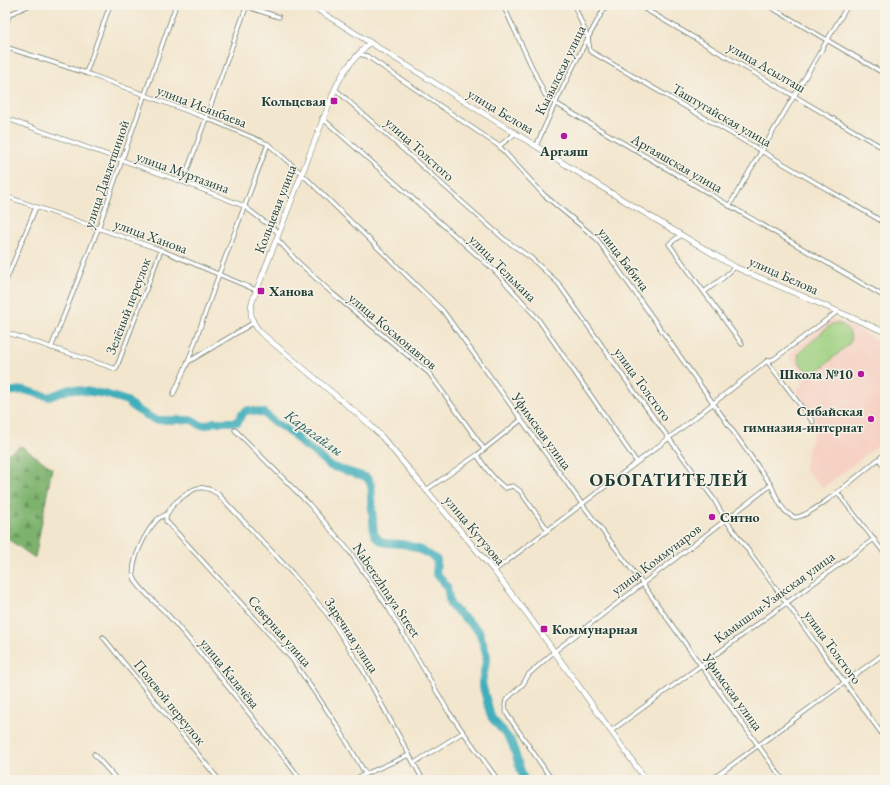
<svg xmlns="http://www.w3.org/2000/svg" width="890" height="785" viewBox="0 0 890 785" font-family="'EB Garamond',serif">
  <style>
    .built { fill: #f6d2c4 }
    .green { fill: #9ccf7e; stroke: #5e8659 }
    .forest { fill: url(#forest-firs); stroke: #4e7850 }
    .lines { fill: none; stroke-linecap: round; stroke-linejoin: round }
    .river { stroke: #3faebb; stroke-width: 8 }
    .street-casing { stroke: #69786a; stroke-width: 5 }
    .secondary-casing { stroke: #69786a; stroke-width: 6 }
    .street { stroke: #fff; stroke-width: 3.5 }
    .secondary { stroke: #fff; stroke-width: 5 }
    .poi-dot { fill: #b5179e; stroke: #f7f3e8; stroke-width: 1.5 }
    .labels { text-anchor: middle; stroke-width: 3; stroke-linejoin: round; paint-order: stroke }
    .street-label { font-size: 14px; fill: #1f3d34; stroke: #f7f3e8 }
    .poi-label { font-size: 14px; font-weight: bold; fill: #1f3d34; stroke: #f7f3e8; text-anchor: end }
    .water-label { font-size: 15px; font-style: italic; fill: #295f5c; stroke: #f7f3e8 }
    .district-label { font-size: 18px; font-weight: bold; letter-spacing: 1px; fill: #1f3d34; stroke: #f7f3e8 }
  </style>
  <defs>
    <pattern id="forest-firs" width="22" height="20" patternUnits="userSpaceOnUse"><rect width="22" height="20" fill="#7db26d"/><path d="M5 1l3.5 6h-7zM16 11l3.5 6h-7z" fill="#66925a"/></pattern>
  </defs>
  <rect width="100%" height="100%" fill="#f7f3e8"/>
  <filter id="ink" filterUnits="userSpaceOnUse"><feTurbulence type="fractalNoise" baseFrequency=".025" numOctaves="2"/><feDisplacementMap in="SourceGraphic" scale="8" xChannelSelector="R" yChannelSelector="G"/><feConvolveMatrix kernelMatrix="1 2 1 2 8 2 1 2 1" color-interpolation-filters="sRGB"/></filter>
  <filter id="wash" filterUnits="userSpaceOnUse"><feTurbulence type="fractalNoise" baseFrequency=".012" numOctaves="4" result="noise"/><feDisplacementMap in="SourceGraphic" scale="16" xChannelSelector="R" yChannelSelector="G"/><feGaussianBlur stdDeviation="0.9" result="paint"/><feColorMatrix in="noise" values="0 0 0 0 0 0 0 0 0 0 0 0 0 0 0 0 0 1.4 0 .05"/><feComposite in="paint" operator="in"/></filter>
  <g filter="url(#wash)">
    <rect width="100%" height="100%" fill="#f3e6ce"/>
    <polygon class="built" points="832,318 858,329 885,347 885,440 823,488 804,467 816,422 796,391 805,380 788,355"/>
    <path class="green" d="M835 323C846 324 853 332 850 343L818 371C807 374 796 364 799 353L830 325Z"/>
    <polygon class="forest" points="21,446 52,468 35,558 5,537 5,455"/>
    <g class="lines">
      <path class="river" d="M5 392 24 390 49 397 70 389 105 394 127 401 136 409 155 420H193L200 425H207L214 422H238L242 414 248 410 264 413 274 422 294 435 302 444 314 452 330 466 366 477C372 483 373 489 371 497L374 534C383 547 390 542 402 544 414 546 428 553 437 560L436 573 447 586 450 605 479 631 487 656 482 683 491 717 511 741 524 780"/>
    </g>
  </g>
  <g filter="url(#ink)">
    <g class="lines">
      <defs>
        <g id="street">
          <polyline points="246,5 254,9 279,17"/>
          <polyline points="503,5 545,95 555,103 885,297"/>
          <polyline points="574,5 588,38 590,51 885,223"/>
          <polyline points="638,5 885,149"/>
          <polyline points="767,5 885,74"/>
          <polyline points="5,25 10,14 30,5"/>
          <polyline points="5,47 86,73 145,95 206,118 268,144 302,174 443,311 582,504 642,583 783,780"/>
          <path d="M359 54 367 56 499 146 544 195 597 239 771 485C776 496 782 513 794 517 808 521 871 464 885 454"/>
          <polyline points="86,73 110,5"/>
          <polyline points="335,89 504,239 531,258 558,283 626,380 713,498 726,520 885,738"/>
          <polyline points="5,118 183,182 244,206 279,233"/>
          <polyline points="322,118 496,272 538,319 636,461"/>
          <polyline points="499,146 516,133"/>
          <path d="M536 146C557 98 580 51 606 5"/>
          <polyline points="183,182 247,5"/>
          <polyline points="5,196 161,250 256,290"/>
          <polyline points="729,206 848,5"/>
          <polyline points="681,235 669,244 742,344"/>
          <polyline points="277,239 297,261 333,294 429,373 484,449"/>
          <polyline points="5,283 36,207"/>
          <polyline points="704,292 723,278 735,267"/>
          <polyline points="5,332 116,369 161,250"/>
          <polyline points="51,348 98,229 176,5"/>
          <polyline points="767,361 813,422"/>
          <polyline points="188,362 253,323"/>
          <polyline points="173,395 188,362 219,274 268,144"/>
          <polyline points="235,430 309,504 350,552 389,609 448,711 498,780"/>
          <path d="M477 455C485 467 493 479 505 488L513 486 520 491 548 530"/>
          <polyline points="879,459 885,468"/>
          <polyline points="426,490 477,455 521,420"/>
          <polyline points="837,492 885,554"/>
          <polyline points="166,514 166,521 292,659 337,725 365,773"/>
          <polyline points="494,571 669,438 767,361 774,359 837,312"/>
          <polyline points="103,637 219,780"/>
          <polyline points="611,731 874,539"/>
          <polyline points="94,754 117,780"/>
          <polyline points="414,763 462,733"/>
          <path d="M301 780C288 762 274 745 260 727 230 689 200 651 168 615 160 606 137 588 134 577 130 562 146 531 157 520 159 517 164 516 167 514 170 510 172 505 176 502 191 490 200 481 218 494L293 574 328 615 363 670 423 780"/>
          <polyline points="352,780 409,755"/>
          <polyline points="552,780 507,714 505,706 506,700 523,684 529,674 555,651 771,485"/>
          <polyline points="711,780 885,653"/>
        </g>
        <g id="secondary">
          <polyline points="310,5 608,191 735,267 885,332"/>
          <path d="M370 42C354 59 345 67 335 89L252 302C249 315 252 322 260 332L366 421 382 437 494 571 528 615 646 780"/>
          <polyline points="879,780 885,776"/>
        </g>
      </defs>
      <use href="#street" class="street-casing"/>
      <use href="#secondary" class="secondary-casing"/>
      <use href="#street" class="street"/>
      <use href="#secondary" class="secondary"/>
    </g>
  </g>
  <g class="poi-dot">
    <rect x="330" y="97" width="8" height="8" rx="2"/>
    <circle cx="564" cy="136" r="4"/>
    <rect x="257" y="287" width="8" height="8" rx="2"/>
    <circle cx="861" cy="374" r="4"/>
    <circle cx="871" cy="419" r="4"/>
    <circle cx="712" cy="517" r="4"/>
    <rect x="540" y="625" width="8" height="8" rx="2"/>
  </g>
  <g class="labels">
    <g class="street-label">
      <text transform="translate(767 67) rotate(30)" y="5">улица Асылташ</text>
      <text transform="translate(560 70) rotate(-64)" y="5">Кызылская улица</text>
      <text transform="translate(202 106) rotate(21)" y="5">улица Исянбаева</text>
      <text transform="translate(501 111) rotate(31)" y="5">улица Белова</text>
      <text transform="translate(722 115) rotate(30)" y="5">Таштугайская улица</text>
      <text transform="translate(420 149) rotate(42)" y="5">улица Толстого</text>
      <text transform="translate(677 163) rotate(30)" y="5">Аргаяшская улица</text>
      <text transform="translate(183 172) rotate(20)" y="5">улица Муртазина</text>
      <text transform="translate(106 174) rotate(-71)" y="5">улица Давлетшиной</text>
      <text transform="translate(275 209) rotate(-69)" y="5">Кольцевая улица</text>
      <text transform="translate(151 236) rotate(20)" y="5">улица Ханова</text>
      <text transform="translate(624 259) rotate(53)" y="5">улица Бабича</text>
      <text transform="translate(503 268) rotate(45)" y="5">улица Тельмана</text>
      <text transform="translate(784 275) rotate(24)" y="5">улица Белова</text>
      <text transform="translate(128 306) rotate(-69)" y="5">Зелёный переулок</text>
      <text transform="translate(393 331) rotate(40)" y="5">улица Космонавтов</text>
      <text transform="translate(643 384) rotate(54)" y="5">улица Толстого</text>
      <text transform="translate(542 431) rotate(54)" y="5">Уфимская улица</text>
      <text transform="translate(475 530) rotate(50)" y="5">улица Кутузова</text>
      <text transform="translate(656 559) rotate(-37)" y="5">улица Коммунаров</text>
      <text transform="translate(387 590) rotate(56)" y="5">Naberezhnaya Street</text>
      <text transform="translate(774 597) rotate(-36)" y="5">Камышлы-Узякская улица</text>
      <text transform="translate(280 631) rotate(49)" y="5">Северная улица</text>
      <text transform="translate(352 635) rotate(57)" y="5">Заречная улица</text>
      <text transform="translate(833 647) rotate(54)" y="5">улица Толстого</text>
      <text transform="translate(230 673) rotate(51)" y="5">улица Калачёва</text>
      <text transform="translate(733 692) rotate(54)" y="5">Уфимская улица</text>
      <text transform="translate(170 702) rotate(51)" y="5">Полевой переулок</text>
    </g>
    <g class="poi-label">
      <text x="326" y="106">Кольцевая</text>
      <text x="564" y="156" text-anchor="middle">Аргаяш</text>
      <text x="269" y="296" text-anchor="start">Ханова</text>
      <text x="853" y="379">Школа №10</text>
      <text x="863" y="416">Сибайская<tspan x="863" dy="16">гимназия-интернат</tspan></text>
      <text x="720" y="522" text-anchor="start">Ситно</text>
      <text x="552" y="634" text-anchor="start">Коммунарная</text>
    </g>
    <g class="water-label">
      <text transform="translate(314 433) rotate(36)" y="5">Карагайлы</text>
    </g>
    <g class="district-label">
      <text x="669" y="486">ОБОГАТИТЕЛЕЙ</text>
    </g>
  </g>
  <rect width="890" height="785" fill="none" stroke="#f7f3e8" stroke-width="20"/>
</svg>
